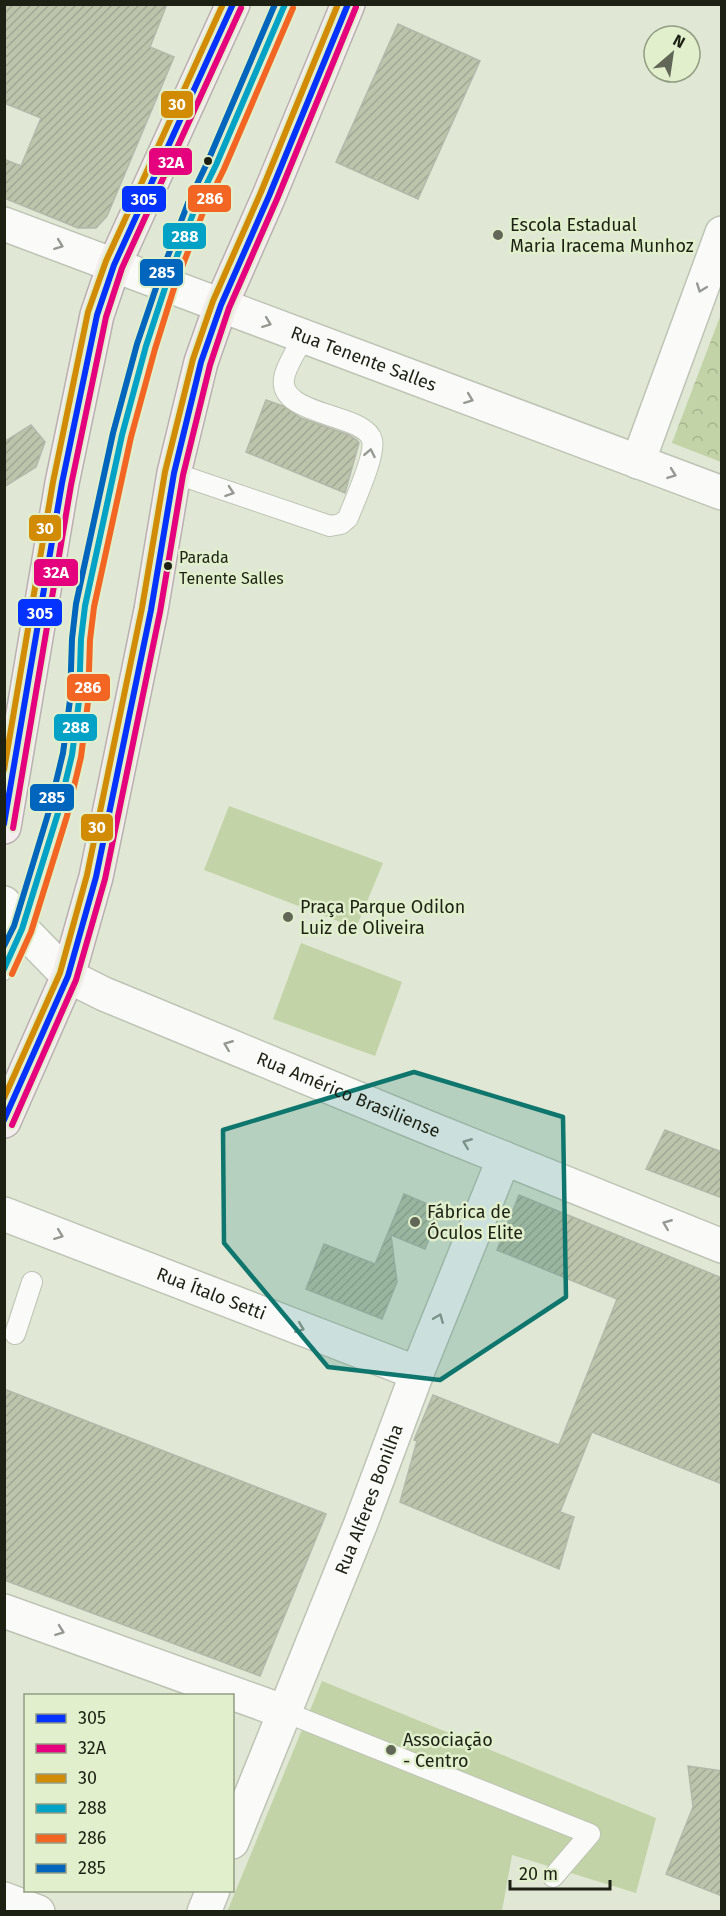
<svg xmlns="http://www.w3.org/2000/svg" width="726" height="1916" viewBox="0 0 726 1916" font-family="'Fira Sans',sans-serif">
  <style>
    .park { fill: url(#park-crowns) }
    .garden { fill: #c2d3a7 }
    .building { fill: url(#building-hatch); stroke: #b3b9aa; stroke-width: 1.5 }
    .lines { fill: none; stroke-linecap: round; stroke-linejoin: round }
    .service-casing { stroke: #bec4b5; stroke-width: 22 }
    .minor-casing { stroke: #bec4b5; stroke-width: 36 }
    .tertiary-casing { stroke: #bec4b5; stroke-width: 36 }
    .primary-casing { stroke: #b9b1af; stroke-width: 36 }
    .service { stroke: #fafbf9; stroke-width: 20 }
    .minor { stroke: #fafbf9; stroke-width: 33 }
    .tertiary { stroke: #fafbf9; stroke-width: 33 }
    .primary { stroke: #f4eeef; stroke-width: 33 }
    .bus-1-casing { stroke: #e1efcc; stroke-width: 10 }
    .bus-2-casing { stroke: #e1efcc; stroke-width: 10 }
    .bus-3-casing { stroke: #e1efcc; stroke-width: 10 }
    .bus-4-casing { stroke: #e1efcc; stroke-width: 10 }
    .bus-5-casing { stroke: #e1efcc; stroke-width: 10 }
    .bus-6-casing { stroke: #e1efcc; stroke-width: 10 }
    .bus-1 { stroke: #0432ff; stroke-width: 6 }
    .bus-2 { stroke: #e5007d; stroke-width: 6 }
    .bus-3 { stroke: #d28b04; stroke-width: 6 }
    .bus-4 { stroke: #01a2c5; stroke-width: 6 }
    .bus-5 { stroke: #f26522; stroke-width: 6 }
    .bus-6 { stroke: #0065bd; stroke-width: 6 }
    .oneway { stroke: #969992 }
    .marked { fill: #0f766e; fill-opacity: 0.2; stroke: #0f766e; stroke-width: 4.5; stroke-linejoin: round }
    .bus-dot { fill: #1c2114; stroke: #e1efcc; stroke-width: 2 }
    .poi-dot { fill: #616657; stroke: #e1efcc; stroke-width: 2 }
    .labels { text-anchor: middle; stroke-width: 5; stroke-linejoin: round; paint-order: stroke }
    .bus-label { font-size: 16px; fill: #1c2114; stroke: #e1efcc; text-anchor: start }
    .poi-label { font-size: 18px; fill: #1c2114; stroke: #e1efcc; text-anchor: start }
    .street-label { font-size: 18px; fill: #1c2114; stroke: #e1efcc }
    .line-badge { stroke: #e1efcc; stroke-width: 2 }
    .badge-label { font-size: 16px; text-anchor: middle; font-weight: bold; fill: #fff }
  </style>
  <defs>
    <pattern id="park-crowns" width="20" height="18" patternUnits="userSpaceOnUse" patternTransform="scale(1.5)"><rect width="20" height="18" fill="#c2d3a7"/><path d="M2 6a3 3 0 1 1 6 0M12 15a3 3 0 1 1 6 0" fill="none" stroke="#a6b58f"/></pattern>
    <pattern id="building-hatch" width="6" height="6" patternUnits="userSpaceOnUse" patternTransform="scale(1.5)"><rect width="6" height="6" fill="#bcc4ac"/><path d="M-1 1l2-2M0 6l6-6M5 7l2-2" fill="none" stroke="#a1a893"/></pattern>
  </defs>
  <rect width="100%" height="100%" fill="#e0e7d4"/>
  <polygon class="park" points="721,314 721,462 672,443"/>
  <g class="garden">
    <polygon points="229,806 383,863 356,928 204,870"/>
    <polygon points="301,943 402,982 375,1056 273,1019"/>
    <polygon points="322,1681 656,1818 636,1893 512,1855 502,1911 227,1912"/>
  </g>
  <g class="building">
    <polygon points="4,4 167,4 150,47 174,57 107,216 96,228 78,228 4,198 4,159 21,166 41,118 4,103"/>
    <polygon points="398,24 480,61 418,199 336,162"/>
    <polygon points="266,400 283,406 301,418 349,435 357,440 359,443 345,493 246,452"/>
    <polygon points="31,425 45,442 36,467 4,487 4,442"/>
    <polygon points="665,1130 722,1152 722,1198 646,1169"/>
    <polygon points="404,1194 441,1210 425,1249 391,1235 397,1282 382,1319 306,1289 324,1244 375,1264"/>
    <polygon points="519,1195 722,1278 722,1484 592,1432 560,1512 574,1517 559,1569 400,1502 417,1441 414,1440 433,1395 559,1445 617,1299 497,1250"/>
    <polygon points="4,1389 326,1514 260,1676 4,1580"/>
    <polygon points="688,1766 722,1771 722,1896 666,1874 693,1807"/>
  </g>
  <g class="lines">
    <defs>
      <g id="service">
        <path d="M174 473 330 526 341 524 348 518C354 502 376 455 372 440 365 412 272 417 285 374 289 361 298 348 304 337"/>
        <polyline points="4,970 22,929 58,813 72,755 79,701 81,639 85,606 122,435 146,346 166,285 196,206 216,165 285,4"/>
        <polyline points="15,1334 32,1282"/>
        <polyline points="285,1712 590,1834 553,1877"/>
      </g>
      <g id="minor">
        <polyline points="638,462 722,233"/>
        <path id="s1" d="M4 1214 417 1373"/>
        <polyline points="4,1611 285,1712"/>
        <path id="s2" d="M232 1842 361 1523 417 1373 504 1158"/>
        <polyline points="4,1899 38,1912"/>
        <polyline points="204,1912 213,1890"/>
      </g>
      <g id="tertiary">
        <path id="s3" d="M4 224 722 493"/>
        <path id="s4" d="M4 903 22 929 68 976 104 994 424 1126 722 1246"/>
      </g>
      <g id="primary">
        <polyline points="4,827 62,483 97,315 114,265 233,4"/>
        <polyline points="4,1121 68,976 96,877 151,610 174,473 201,362 221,305 269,196 348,4"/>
      </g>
    </defs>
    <use href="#service" class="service-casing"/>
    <use href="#minor" class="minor-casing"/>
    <use href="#tertiary" class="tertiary-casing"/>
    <use href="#primary" class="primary-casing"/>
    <use href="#service" class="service"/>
    <use href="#minor" class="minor"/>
    <use href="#tertiary" class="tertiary"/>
    <use href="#primary" class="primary"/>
    <defs>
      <g id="bus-1">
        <polyline points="4,824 62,483 97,315 114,265 233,4"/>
        <polyline points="4,1120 68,976 96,877 151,610 174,473 201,362 221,305 269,196 348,4"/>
      </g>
      <g id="bus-2">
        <polyline points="13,828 71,485 106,317 122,268 241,8"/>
        <polyline points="12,1125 76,980 105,879 160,612 183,475 210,365 229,308 277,199 356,7"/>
      </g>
      <g id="bus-3">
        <polyline points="4,770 53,482 88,312 106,261 223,4"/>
        <polyline points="4,1098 60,973 87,875 142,608 165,472 193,359 213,301 261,192 338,4"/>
      </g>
      <polyline id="bus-4" points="4,969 22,929 58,813 72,755 79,701 81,639 85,606 122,435 146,346 166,285 196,206 216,165 285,4"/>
      <polyline id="bus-5" points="12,974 31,932 67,816 81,757 88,702 90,640 94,607 131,437 155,349 174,288 204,210 224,169 293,8"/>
      <polyline id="bus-6" points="4,946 14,926 49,811 63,753 70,700 72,639 76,604 113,433 137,344 158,282 188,203 208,161 275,4"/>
    </defs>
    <use href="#bus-1" class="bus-1-casing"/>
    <use href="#bus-2" class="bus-2-casing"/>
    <use href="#bus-3" class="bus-3-casing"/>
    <use href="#bus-4" class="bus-4-casing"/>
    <use href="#bus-5" class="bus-5-casing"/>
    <use href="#bus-6" class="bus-6-casing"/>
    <use href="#bus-1" class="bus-1"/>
    <use href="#bus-2" class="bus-2"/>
    <use href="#bus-3" class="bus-3"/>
    <use href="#bus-4" class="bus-4"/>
    <use href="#bus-5" class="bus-5"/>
    <use href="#bus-6" class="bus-6"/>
  </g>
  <defs><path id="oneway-chevron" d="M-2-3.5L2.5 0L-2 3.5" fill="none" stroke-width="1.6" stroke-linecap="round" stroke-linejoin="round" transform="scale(1.5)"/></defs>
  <g class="oneway">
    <use href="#oneway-chevron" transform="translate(59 245) rotate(21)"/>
    <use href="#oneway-chevron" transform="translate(701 288) rotate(110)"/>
    <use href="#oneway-chevron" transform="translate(267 323) rotate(21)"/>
    <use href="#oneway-chevron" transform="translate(469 399) rotate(21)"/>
    <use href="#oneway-chevron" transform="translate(370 453) rotate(-79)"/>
    <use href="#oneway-chevron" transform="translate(672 474) rotate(20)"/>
    <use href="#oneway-chevron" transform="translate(230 492) rotate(19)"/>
    <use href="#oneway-chevron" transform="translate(228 1045) rotate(-158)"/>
    <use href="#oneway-chevron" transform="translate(467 1143) rotate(-158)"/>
    <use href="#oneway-chevron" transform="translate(667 1224) rotate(-158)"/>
    <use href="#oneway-chevron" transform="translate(59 1235) rotate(21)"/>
    <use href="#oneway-chevron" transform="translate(439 1318) rotate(-68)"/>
    <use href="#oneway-chevron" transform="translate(300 1328) rotate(21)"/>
    <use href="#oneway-chevron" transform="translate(60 1631) rotate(20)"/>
  </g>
  <path class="marked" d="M414 1072 563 1117 566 1297 440 1380 328 1367 224 1243 223 1130Z"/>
  <g class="bus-dot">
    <circle cx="208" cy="161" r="5"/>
    <circle cx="168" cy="566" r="5"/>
  </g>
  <g class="poi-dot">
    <circle cx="498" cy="235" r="6"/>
    <circle cx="288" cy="917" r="6"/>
    <circle cx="415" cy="1222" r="6"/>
    <circle cx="391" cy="1750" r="6"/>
  </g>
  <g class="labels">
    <g class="bus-label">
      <text x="179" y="563">Parada<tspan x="179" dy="21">Tenente Salles</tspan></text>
    </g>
    <g class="poi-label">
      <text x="510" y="231">Escola Estadual<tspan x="510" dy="21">Maria Iracema Munhoz</tspan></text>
      <text x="300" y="913">Praça Parque Odilon<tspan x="300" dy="21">Luiz de Oliveira</tspan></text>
      <text x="427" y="1218">Fábrica de<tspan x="427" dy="21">Óculos Elite</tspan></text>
      <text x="403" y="1746">Associação<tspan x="403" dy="21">- Centro</tspan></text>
    </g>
    <g class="street-label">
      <text dy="6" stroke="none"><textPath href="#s3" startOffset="384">Rua Tenente Salles</textPath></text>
      <text dy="6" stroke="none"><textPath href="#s4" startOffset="402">Rua Américo Brasiliense</textPath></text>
      <text dy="6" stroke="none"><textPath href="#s1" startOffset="222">Rua Ítalo Setti</textPath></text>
      <text dy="6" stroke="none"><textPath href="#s2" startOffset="369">Rua Alferes Bonilha</textPath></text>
    </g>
  </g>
  <g class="line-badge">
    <rect x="160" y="90" width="34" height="29" rx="6" fill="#d28b04"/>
    <rect x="148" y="147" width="45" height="29" rx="6" fill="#e5007d"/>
    <rect x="187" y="184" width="45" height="29" rx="6" fill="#f26522"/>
    <rect x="121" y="185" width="46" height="28" rx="6" fill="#0432ff"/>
    <rect x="162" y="222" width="45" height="28" rx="6" fill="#01a2c5"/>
    <rect x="139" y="258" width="45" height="29" rx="6" fill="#0065bd"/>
    <rect x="28" y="514" width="34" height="28" rx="6" fill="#d28b04"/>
    <rect x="33" y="558" width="46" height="29" rx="6" fill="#e5007d"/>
    <rect x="17" y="598" width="46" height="29" rx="6" fill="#0432ff"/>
    <rect x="66" y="673" width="45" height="29" rx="6" fill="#f26522"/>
    <rect x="53" y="713" width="45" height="29" rx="6" fill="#01a2c5"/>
    <rect x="29" y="783" width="46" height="29" rx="6" fill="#0065bd"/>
    <rect x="80" y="813" width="34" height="29" rx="6" fill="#d28b04"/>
  </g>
  <g class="badge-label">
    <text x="177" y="110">30</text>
    <text x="171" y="168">32A</text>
    <text x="210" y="204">286</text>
    <text x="144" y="205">305</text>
    <text x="185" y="242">288</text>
    <text x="162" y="278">285</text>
    <text x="45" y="534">30</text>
    <text x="56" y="578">32A</text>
    <text x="40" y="619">305</text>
    <text x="88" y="693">286</text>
    <text x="76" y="733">288</text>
    <text x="52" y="803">285</text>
    <text x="97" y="833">30</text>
  </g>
  <rect width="726" height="1916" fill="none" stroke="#1c2114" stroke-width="12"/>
  <rect x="24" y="1694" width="210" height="198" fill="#e1efcc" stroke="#929d82" stroke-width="1.5"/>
  <rect x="36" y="1714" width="30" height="9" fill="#0432ff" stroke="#929d82" stroke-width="1.5"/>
  <text x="78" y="1724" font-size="18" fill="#1c2114">305</text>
  <rect x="36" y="1744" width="30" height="9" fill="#e5007d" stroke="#929d82" stroke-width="1.5"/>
  <text x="78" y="1754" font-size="18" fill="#1c2114">32A</text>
  <rect x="36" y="1774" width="30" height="9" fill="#d28b04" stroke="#929d82" stroke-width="1.5"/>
  <text x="78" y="1784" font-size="18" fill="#1c2114">30</text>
  <rect x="36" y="1804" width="30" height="9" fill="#01a2c5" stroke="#929d82" stroke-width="1.5"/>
  <text x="78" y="1814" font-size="18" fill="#1c2114">288</text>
  <rect x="36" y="1834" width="30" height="9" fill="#f26522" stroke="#929d82" stroke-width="1.5"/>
  <text x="78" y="1844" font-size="18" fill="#1c2114">286</text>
  <rect x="36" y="1864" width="30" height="9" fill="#0065bd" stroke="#929d82" stroke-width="1.5"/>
  <text x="78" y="1874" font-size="18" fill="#1c2114">285</text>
  <g transform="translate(672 54) rotate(29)"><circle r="28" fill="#e1efcc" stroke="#929d82" stroke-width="1.5"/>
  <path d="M0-4.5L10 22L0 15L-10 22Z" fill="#616657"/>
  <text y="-9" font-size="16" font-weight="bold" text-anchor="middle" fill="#1c2114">N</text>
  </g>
  <path d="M510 1880v9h100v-9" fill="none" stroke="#1c2114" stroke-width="3"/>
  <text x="519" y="1880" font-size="18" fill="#1c2114" stroke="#e1efcc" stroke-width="4.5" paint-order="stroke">20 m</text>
</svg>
